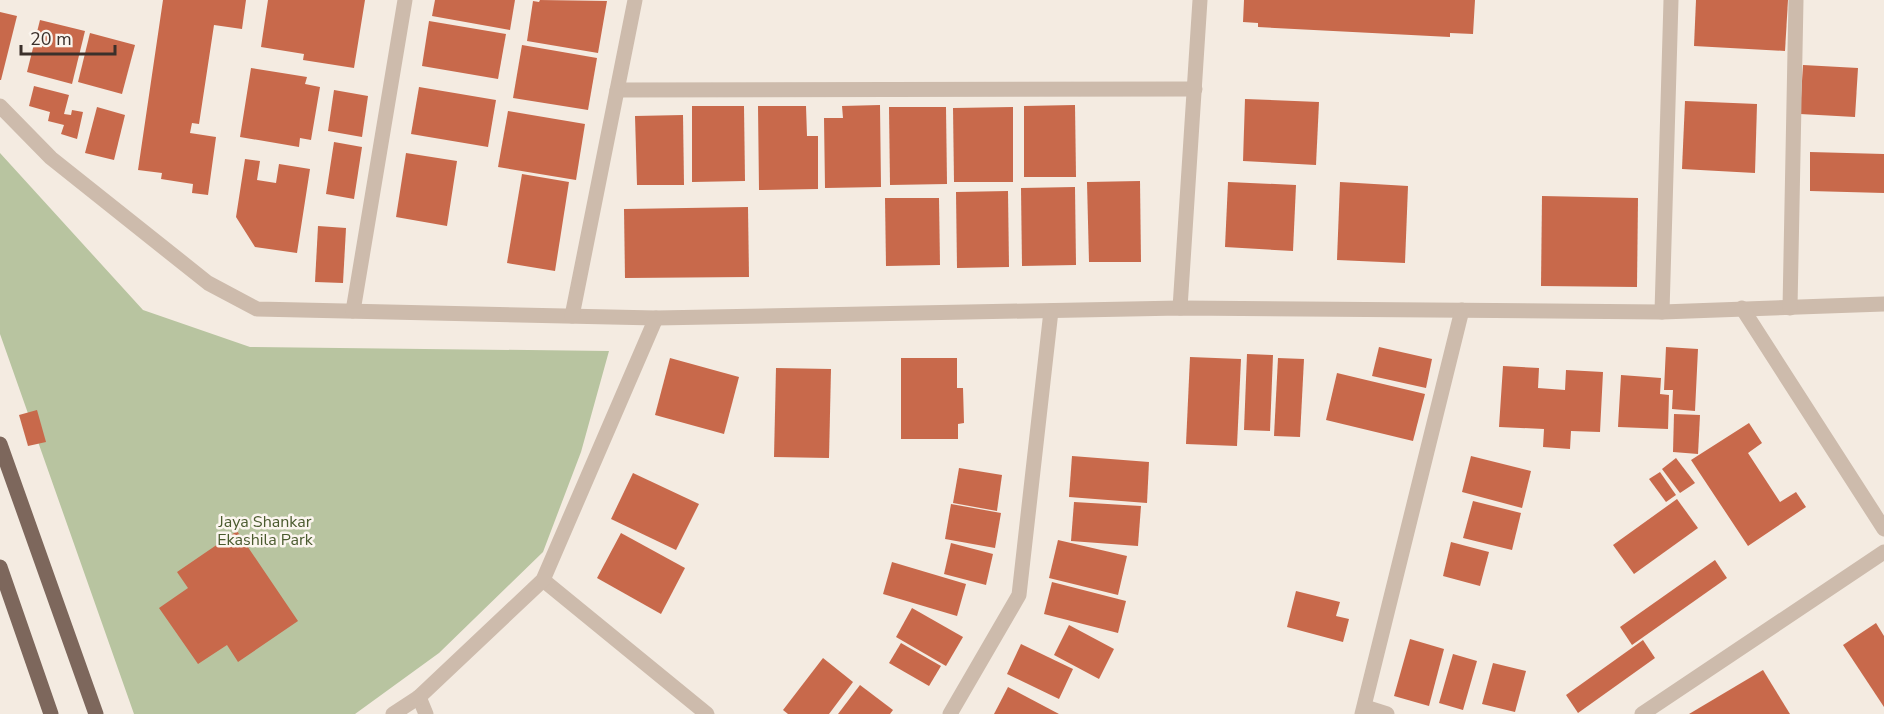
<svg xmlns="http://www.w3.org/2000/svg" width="1884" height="714" viewBox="0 0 1884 714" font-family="'Nunito Sans',sans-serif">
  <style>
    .green { fill: #b8c4a0 }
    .building { fill: #c8694b }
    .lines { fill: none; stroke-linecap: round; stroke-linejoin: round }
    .minor { stroke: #cdbbac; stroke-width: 15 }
    .primary { stroke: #7d675c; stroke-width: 15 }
    .labels { text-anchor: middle; stroke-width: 5; stroke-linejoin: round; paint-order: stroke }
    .park-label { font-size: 16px; fill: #4a5a2e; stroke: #fbf5ee }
  </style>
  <rect width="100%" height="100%" fill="#f4ebe1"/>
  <polygon class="green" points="0,153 143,310 250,347 609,351 581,452 543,552 439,653 355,714 134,714 0,334"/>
  <g class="building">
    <polygon points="163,0 246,0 242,29 214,25 199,124 192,123 190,133 216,137 208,195 192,193 193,184 161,179 162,173 138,170"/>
    <polygon points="268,0 365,0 354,68 303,60 304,54 261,47"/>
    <polygon points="435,0 515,0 510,30 432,16"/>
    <polygon points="540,0 607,1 598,53 527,41 533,1 539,2"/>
    <polygon points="1244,0 1475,0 1473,34 1450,33 1450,37 1258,27 1258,23 1243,22"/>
    <polygon points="1696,0 1788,0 1785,51 1694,46"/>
    <polygon points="0,12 17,16 1,80 0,80"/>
    <polygon points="40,20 85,31 72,84 27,72"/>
    <polygon points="429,21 506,34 498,79 422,66"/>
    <polygon points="90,33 135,45 122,94 78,82"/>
    <polygon points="522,45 597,58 588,110 513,98"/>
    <polygon points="1803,65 1858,68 1855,117 1800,114"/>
    <polygon points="251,68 307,77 305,84 320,87 311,140 300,138 299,147 240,137"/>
    <polygon points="34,86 69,95 64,114 71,115 72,110 83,112 77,139 61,134 64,125 48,121 50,112 29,106"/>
    <polygon points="419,87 496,100 488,147 411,134"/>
    <polygon points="334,90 368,96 362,137 328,131"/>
    <polygon points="1245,99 1319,102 1316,165 1243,161"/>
    <polygon points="1685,101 1757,104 1755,173 1682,169"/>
    <polygon points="880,105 881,187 825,188 824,118 843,118 842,106"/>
    <polygon points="1075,105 1076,177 1024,177 1024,106"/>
    <polygon points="692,106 744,106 745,181 692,182"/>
    <polygon points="758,106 806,106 807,136 818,136 818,189 759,190"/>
    <polygon points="97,107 125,115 114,160 85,153"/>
    <polygon points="889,107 946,107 947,184 890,185"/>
    <polygon points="1013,107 1013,182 954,182 953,108"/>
    <polygon points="508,111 585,124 576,180 498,167"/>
    <polygon points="683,115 684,185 637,185 635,116"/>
    <polygon points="334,142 362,147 354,199 326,194"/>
    <polygon points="1810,152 1884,154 1884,193 1810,191"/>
    <polygon points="406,153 457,161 447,226 396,217"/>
    <polygon points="245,159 260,161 257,180 276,183 279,164 310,169 297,253 255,247 236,217"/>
    <polygon points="522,174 569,182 555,271 507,263"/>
    <polygon points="1140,181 1141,262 1089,262 1087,182"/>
    <polygon points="1228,182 1296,185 1293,251 1225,247"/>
    <polygon points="1340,182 1408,186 1405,263 1337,260"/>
    <polygon points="1075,187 1076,265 1022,266 1021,188"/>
    <polygon points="1008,191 1009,267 957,268 956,192"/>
    <polygon points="1542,196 1638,198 1637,287 1541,286"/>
    <polygon points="885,198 939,198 940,265 886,266"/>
    <polygon points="748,207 749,277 625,278 624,209"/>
    <polygon points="318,226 346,228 343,283 315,282"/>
    <polygon points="1379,347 1432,359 1426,388 1372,376"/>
    <polygon points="1666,347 1698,349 1695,411 1672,409 1673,390 1664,390"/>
    <polygon points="1247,354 1273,355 1270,431 1244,430"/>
    <polygon points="1190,357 1241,359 1237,446 1186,444"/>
    <polygon points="670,358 739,377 724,434 655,415"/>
    <polygon points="901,358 957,358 957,388 963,388 964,423 958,424 958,439 901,439"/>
    <polygon points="1278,358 1304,359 1300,437 1274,436"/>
    <polygon points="1503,366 1539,368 1538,388 1565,390 1566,370 1603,372 1600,432 1571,431 1570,449 1543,447 1544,429 1499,427"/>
    <polygon points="776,368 831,369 829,458 774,457"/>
    <polygon points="1337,373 1425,394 1413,441 1326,420"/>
    <polygon points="1621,375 1661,378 1660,394 1669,395 1668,429 1618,427"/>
    <polygon points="37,410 46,442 28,446 19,415"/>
    <polygon points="1674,414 1700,415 1698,454 1673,452"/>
    <polygon points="1749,423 1762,443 1748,453 1780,502 1796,492 1806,507 1748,546 1691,460"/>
    <polygon points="1072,456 1149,462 1147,503 1069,497"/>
    <polygon points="1471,456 1531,471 1522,508 1462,492"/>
    <polygon points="1676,458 1695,483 1680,493 1662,469"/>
    <polygon points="959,468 1002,475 997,511 953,503"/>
    <polygon points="1660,472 1676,495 1666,502 1649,479"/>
    <polygon points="633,473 699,504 676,550 611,519"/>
    <polygon points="1677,499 1698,528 1634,574 1613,545"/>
    <polygon points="1473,501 1521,513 1512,550 1463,538"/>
    <polygon points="1074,502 1141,506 1138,546 1071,541"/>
    <polygon points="951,504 1001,513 995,548 945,539"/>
    <polygon points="237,531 298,621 238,662 227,645 198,664 159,608 188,588 177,572"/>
    <polygon points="621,533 685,568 661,614 597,578"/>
    <polygon points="1058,540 1127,556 1118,595 1049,578"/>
    <polygon points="1451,542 1489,552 1480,586 1443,576"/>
    <polygon points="951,543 993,554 986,585 944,574"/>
    <polygon points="1715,560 1727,578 1632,645 1620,627"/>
    <polygon points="892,562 966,584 957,616 883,594"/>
    <polygon points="1052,582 1126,601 1118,633 1044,614"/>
    <polygon points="1296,591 1340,602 1336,616 1349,619 1343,642 1287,627"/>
    <polygon points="912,608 963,637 946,666 896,637"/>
    <polygon points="1876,623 1884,636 1884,707 1843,645"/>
    <polygon points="1069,625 1114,649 1099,679 1054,655"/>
    <polygon points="1410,639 1444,649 1429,706 1394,696"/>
    <polygon points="1643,640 1655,658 1578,713 1566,695"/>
    <polygon points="901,643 941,666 929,686 889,663"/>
    <polygon points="1021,644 1073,669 1059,699 1007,674"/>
    <polygon points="1453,654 1477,661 1463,710 1439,703"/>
    <polygon points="823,658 853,682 829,714 788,714 783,710"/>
    <polygon points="1493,663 1526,671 1515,712 1482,704"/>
    <polygon points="1763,670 1790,714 1689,714"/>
    <polygon points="860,685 893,710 890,714 838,714"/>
    <polygon points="1008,687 1059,714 994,714"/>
  </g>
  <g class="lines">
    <g class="minor">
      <polyline points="617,90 1195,89"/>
      <polyline points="0,106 51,158 208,283 257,309 656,318 1180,308 1662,312 1884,304"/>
      <polyline points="1180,308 1200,0"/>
      <polyline points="1742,308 1884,529"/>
      <polyline points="1790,308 1796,0"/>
      <polyline points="353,311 405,0"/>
      <polyline points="1662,312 1671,0"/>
      <polyline points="572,316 635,0"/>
      <polyline points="543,580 707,714"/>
      <polyline points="419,697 426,714"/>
      <polyline points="1365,707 1387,714"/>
      <polyline points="393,714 419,697 543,580 656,318"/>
      <polyline points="950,714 1019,595 1051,311"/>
      <polyline points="1362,714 1462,310"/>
      <polyline points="1642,714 1884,552"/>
    </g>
    <g class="primary">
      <polyline points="0,444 96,714"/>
      <polyline points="0,567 51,714"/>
    </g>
  </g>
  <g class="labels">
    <g class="park-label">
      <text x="265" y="527">Jaya Shankar<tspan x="265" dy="18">Ekashila Park</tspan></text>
    </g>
  </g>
  <path d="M21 45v9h94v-9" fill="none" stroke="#3b302b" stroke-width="3"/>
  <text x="30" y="45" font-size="18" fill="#3b302b" stroke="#fbf5ee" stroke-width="4.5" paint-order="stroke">20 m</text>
</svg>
